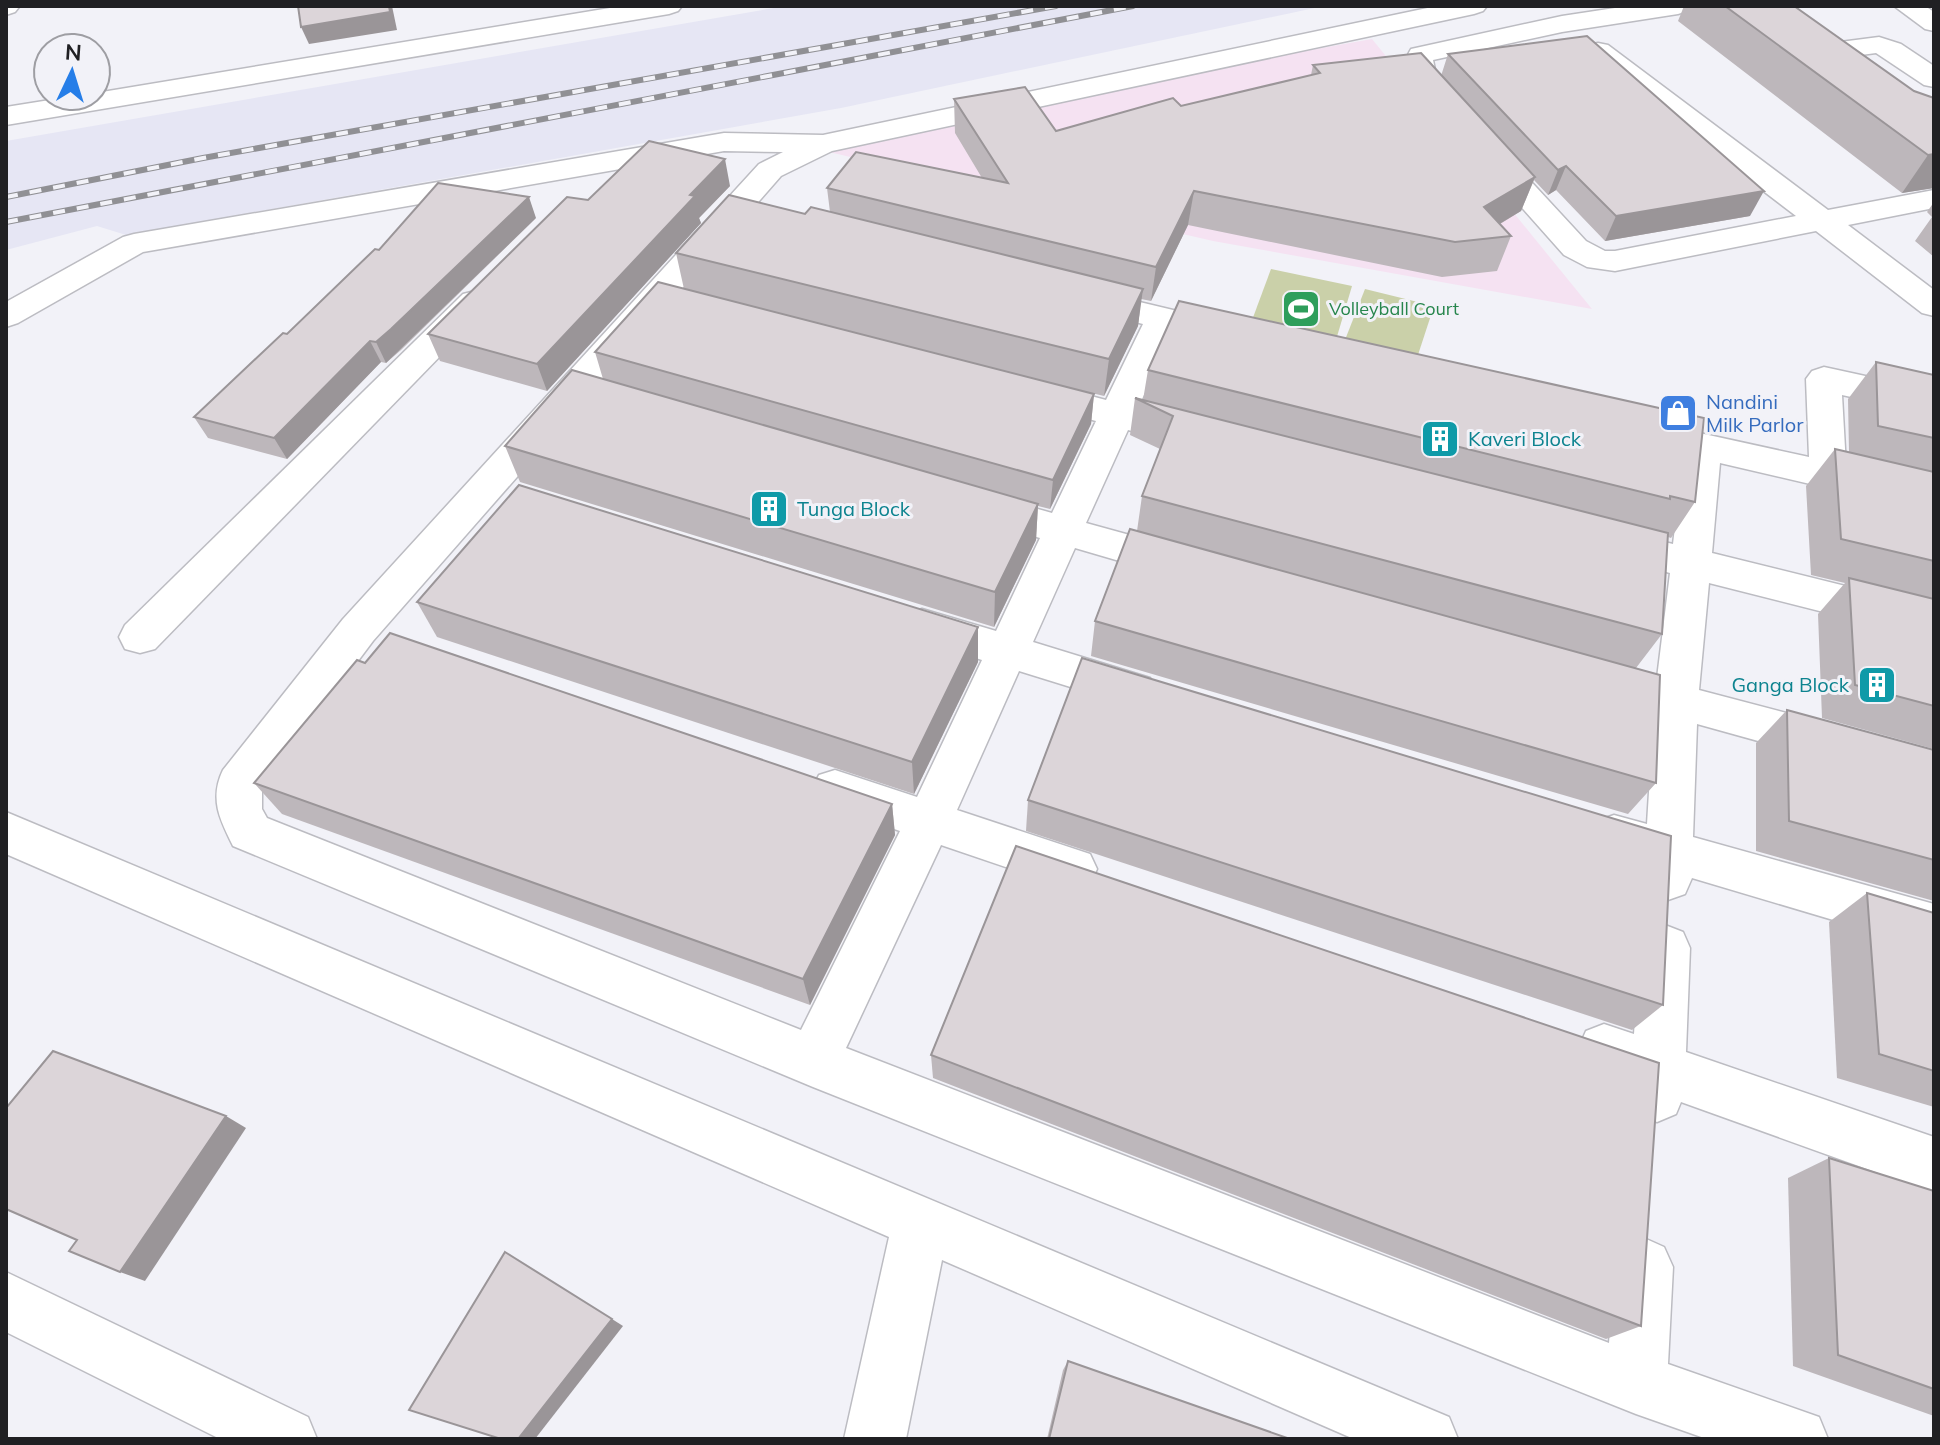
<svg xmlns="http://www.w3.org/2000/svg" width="1940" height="1445" viewBox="0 0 1940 1445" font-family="Mulish,sans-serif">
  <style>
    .commercial { fill: #f5e2f2 }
    .built { fill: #e6e6f4 }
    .green { fill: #cad0a9 }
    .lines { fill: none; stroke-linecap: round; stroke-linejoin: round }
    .minor-casing { stroke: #bcbcc2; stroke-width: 3 }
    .tertiary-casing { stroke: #bcbcc2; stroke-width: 3 }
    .minor { fill: #fff; fill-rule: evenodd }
    .tertiary { fill: #fff; fill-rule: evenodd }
    .rail-casing { stroke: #909094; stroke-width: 6 }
    .rail { stroke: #f2f2f8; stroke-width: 4; stroke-dasharray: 12; stroke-linecap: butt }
    .wall { fill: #bdb7bb }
    .shaded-wall { fill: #9a9598 }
    .building { fill: #dcd5d9; stroke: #9a9598; stroke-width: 2 }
    .labels { text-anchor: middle; stroke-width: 6; stroke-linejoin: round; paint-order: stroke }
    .far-leisure-label { font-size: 18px; fill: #27864d; stroke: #f2f2f8; text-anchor: start }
    .shop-label { font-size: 20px; fill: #366cbe; stroke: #f2f2f8; text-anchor: start }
    .culture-label { font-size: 20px; fill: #0d838f; stroke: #f2f2f8; text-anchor: start }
  </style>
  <rect width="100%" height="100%" fill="#f2f2f8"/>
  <polygon class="commercial" points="1372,39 1592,309 1213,241 790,143"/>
  <polygon class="built" points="785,6 1324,6 841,108 126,235 97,226 6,250 6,141"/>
  <g class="green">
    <polygon points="1271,269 1352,286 1333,350 1248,331"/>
    <polygon points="1365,289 1434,306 1415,364 1343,345"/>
  </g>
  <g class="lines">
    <defs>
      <g id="minor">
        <polygon points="6,6 19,6 19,7 15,12 6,15"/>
        <path d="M1437 6H1487L1483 11 1474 14 832 151 781 176 373 641 262 789V809L267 818 801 1030 900 831 819 803 812 789 819 775 835 770 917 797 982 660 907 636 901 625 907 614 922 609 996 631 1040 538 964 516 959 506 964 496 978 492 1052 513 1096 421 1021 401 1016 393 1021 385 1034 381 1106 400 1143 324 1069 305 1064 298 1069 291 1081 288 1240 326 1245 334 1240 342 1228 345 1173 331 1138 408 1201 424 1206 433 1201 442 1188 445 1128 430 1086 523 1195 553 1201 564 1195 575 1181 579 1075 548 1033 642 1150 678 1157 690 1150 702 1135 707 1019 671 957 810 1090 854 1097 869 1090 884 1073 890 941 845 846 1048 1609 1343 1615 1267 1624 1247 1644 1238 1664 1247 1673 1267 1668 1364 1819 1417 1828 1439H1707L1636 1414 813 1087 233 846C220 820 209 799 223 770L343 619 759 164 783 152 724 151 143 252 18 323 6 327V302L123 237 134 234 724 133 823 135Z"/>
        <path d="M1628 6H1691L1687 11 1678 14 1562 32 1433 60 1437 79 1458 104 1454 110C1426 117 1394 74 1411 49L1562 16Z"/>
        <polygon points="1894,6 1925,6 1934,12 1934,31 1925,29"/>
        <polygon points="1879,37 1901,44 1934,66 1934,87 1924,85 1876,53 1809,62 1799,60 1796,54 1799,48 1809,46"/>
        <polygon points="1598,43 1608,45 1828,210 1934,190 1934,208 1848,225 1934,290 1934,316 1922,313 1816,231 1615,271 1587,267 1564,255 1478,158 1473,152 1478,146 1488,143 1498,146 1586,241 1605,251 1615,251 1796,216 1588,57 1585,51 1588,45"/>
        <polygon points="475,291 487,294 492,301 487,308 155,649 140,653 125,649 119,637 125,625 463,294"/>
        <polygon points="1824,367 1934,391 1934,415 1842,395 1846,466 1934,485 1934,513 1720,463 1712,553 1934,608 1934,640 1709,583 1699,690 1934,752 1934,790 1697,724 1693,837 1934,904 1934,950 1692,878 1685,894 1668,900 1651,894 1644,879 1645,865 1597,849 1591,835 1597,821 1614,815 1647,824 1654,712 1587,693 1581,681 1587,669 1602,664 1657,678 1670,573 1596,553 1590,543 1596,533 1610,529 1673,544 1684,454 1632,442 1627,433 1632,424 1645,421 1809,457 1806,379 1812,371"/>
        <polygon points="6,812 1449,1417 1458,1439 1354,1439 942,1260 906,1439 844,1439 889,1237 6,854"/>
        <polygon points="1665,925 1683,932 1690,948 1686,1052 1934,1137 1934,1193 1681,1102 1676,1114 1657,1122 1638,1114 1630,1095 1631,1084 1586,1067 1578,1049 1586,1031 1604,1024 1634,1034 1640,948 1647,932"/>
        <polygon points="6,1272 308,1417 317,1439 220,1439 6,1332"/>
      </g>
      <polygon id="tertiary" points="622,6 682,6 678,11 669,14 6,125 6,107 75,96 96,96 96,93"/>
    </defs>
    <use href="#minor" class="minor-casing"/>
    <use href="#tertiary" class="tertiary-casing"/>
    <use href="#minor" class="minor"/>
    <use href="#tertiary" class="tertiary"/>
    <defs>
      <g id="rail">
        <polyline points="6,197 203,158 1056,6"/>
        <polyline points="6,222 1133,6"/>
      </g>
    </defs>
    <use href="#rail" class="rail-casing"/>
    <use href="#rail" class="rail"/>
  </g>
  <g class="wall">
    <polygon points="1684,6 1794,6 1914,91 1934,98 1934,188 1902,193 1678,21"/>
    <polygon points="1448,54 1750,216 1605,241 1556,190 1548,195 1534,180 1521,211 1500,224 1511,236 1497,271 1442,277 1188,225 1151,301 1141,299 1138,326 1104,396 1038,380 1094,394 1091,424 1050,509 1038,506 1036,540 994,627 520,482 505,446 603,379 595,352 684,289 676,253 830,212 827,188 982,178 955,133 954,99 1056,131 1181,106 1311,75 1313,65 1441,76"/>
    <polygon points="730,186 699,218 701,223 547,391 440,361 428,334 588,200"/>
    <polygon points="1934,202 1934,257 1915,241 1932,217 1927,212"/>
    <polygon points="536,218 401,350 386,363 381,362 287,459 208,438 194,417 287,334"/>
    <polygon points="1876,362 1934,375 1934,749 1822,718 1818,614 1845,583 1811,575 1806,486 1835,449 1849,452 1848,399"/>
    <polygon points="1148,370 1695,502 1671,538 1668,537 1662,634 1636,668 1656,783 1628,814 1091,656 1095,621 1137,531 1142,496 1160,449 1130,435 1135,398 1143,400"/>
    <polygon points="417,602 978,627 978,662 914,794 437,637"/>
    <polygon points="1787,710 1934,750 1934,901 1756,851 1756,743"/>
    <polygon points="254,783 892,804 895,835 810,1005 282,814"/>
    <polygon points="1028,800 1663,1005 1632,1030 1026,831"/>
    <polygon points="1867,893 1934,913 1934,1107 1837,1078 1829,922"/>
    <polygon points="931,1055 1641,1326 1606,1339 933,1078"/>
    <polygon points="1829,1158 1934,1191 1934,1416 1793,1366 1788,1178"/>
    <polygon points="1068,1361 1290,1439 1047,1439 1063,1370"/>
  </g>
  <g class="shaded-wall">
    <polygon points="389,6 392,6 397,30 309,44 301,27"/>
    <polygon points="1934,154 1934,188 1902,193 1928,155"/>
    <polygon points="725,159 730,186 699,218 701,223 547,391 537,364 690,195"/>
    <polygon points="1566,166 1556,190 1548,195 1558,170"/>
    <polygon points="1535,177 1521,211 1471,241 1484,207"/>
    <polygon points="1194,191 1188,225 1151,301 1156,267"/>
    <polygon points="1764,191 1750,216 1605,241 1616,216"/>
    <polygon points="529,197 536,218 386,363 376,342"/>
    <polygon points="1143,289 1138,326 1104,396 1109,359"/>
    <polygon points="370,341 381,362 287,459 274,438"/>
    <polygon points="1094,394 1091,424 1050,509 1053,480"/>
    <polygon points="1038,504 1036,540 994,627 995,592"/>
    <polygon points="978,627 978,662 914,794 912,762"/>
    <polygon points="892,804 895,835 810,1005 803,979"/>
    <polygon points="226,1116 246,1128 145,1281 120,1272"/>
    <polygon points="612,1319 623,1326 535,1439 518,1439"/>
  </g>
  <g class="building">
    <polygon points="298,6 389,6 390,12 301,27"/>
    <polygon points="1725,6 1794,6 1914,91 1934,98 1934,154 1928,155"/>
    <polygon points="1587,36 1764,191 1616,216 1566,166 1558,170 1448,54"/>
    <polygon points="1421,53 1535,177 1484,207 1511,236 1455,242 1194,191 1156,267 827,188 856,152 1008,183 954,99 1025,87 1056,131 1173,98 1181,106 1320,73 1313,65"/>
    <polygon points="649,141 725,159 690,195 695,196 537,364 428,334 567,197 588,200"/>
    <polygon points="438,183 529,197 391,329 376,342 370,341 274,438 194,417 283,333 287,334 375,249 379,250"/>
    <polygon points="729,195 805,214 811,207 1143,289 1109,359 676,253"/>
    <polygon points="658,282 1094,394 1053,480 595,352"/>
    <polygon points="1179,301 1704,418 1695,502 1670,496 1670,499 1148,370"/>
    <polygon points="1876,362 1934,375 1934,438 1878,426"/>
    <polygon points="572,370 1038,504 995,592 505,446"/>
    <polygon points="1135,398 1668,533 1662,634 1142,496 1173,416"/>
    <polygon points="1835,449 1934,472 1934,561 1841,539"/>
    <polygon points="519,485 978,627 912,762 417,602"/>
    <polygon points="1130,529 1660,675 1656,783 1095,621"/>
    <polygon points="1849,578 1934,599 1934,706 1855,685"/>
    <polygon points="390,633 892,804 803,979 254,783 357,660 365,663"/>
    <polygon points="1082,658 1671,836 1663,1005 1028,800"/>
    <polygon points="1787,710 1934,750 1934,860 1789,821"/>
    <polygon points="1016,846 1659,1063 1641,1326 931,1055"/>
    <polygon points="1867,893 1934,913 1934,1071 1879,1054"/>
    <polygon points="53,1051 226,1116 120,1272 69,1251 77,1240 6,1209 6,1108"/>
    <polygon points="1829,1158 1934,1191 1934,1389 1838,1355"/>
    <polygon points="505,1252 612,1319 518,1439 501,1439 409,1410"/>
    <polygon points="1068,1361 1290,1439 1049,1439"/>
  </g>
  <defs>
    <symbol id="stadium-square" viewBox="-11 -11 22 22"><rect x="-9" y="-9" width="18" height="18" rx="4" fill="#2e9e5b" stroke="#f2f2f8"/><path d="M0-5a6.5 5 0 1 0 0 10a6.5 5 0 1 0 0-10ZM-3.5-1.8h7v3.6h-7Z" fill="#fff"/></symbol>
    <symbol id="shop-square" viewBox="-11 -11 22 22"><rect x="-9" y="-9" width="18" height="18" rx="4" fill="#3f7fe0" stroke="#f2f2f8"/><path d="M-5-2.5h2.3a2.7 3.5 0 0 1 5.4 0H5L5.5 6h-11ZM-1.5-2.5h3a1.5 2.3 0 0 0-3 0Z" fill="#fff"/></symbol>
    <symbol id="building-square" viewBox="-11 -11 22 22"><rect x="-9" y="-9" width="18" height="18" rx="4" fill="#0f9aa8" stroke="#f2f2f8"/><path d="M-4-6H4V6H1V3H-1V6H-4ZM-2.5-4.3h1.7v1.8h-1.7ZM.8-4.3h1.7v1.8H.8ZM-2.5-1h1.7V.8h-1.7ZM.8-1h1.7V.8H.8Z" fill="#fff"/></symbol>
  </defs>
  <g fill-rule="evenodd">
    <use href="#stadium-square" x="1279" y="287" width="44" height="44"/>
    <use href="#shop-square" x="1656" y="391" width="44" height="44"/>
    <use href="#building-square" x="1418" y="417" width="44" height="44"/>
    <use href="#building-square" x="747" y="487" width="44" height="44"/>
    <use href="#building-square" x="1855" y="663" width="44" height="44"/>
  </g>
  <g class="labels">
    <g class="far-leisure-label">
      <text x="1329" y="315">Volleyball Court</text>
    </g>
    <g class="shop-label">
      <text x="1706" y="409">Nandini<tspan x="1706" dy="23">Milk Parlor</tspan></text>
    </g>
    <g class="culture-label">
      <text x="1468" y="446">Kaveri Block</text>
      <text x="797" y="516">Tunga Block</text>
      <text x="1849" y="692" text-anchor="end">Ganga Block</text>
    </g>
  </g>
  <rect width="1940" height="1445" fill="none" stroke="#202023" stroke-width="16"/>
  <g transform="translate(72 72) rotate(4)"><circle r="38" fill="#f2f2f8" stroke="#9e9ea3" stroke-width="2"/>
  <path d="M0-6L14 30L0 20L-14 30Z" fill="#267ee8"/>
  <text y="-12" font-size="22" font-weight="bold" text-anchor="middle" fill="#202023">N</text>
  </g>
</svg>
